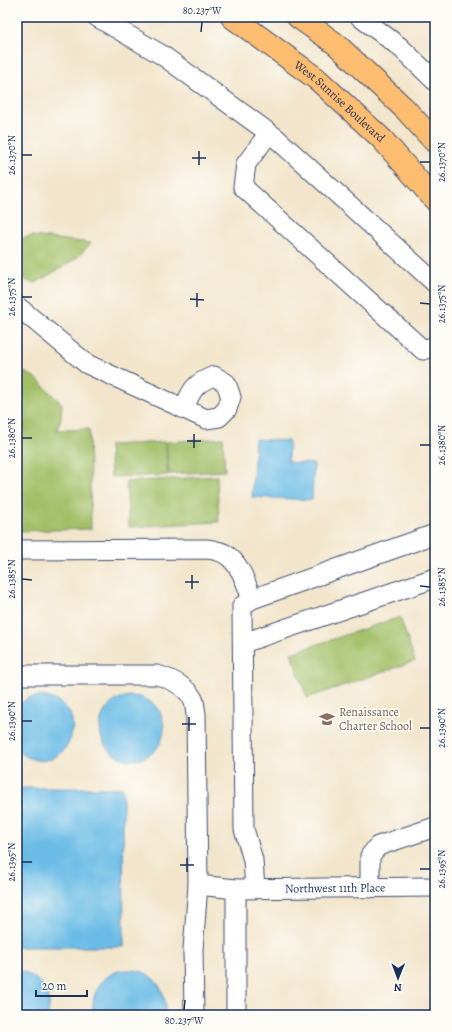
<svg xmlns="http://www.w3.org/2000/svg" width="452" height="1032" viewBox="0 0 452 1032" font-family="Alegreya,serif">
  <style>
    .green { fill: #a2bf67; stroke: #5e7762 }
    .water { fill: #6abce6; stroke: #4276a2 }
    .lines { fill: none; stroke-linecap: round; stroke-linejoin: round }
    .minor-casing { stroke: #3b4a6e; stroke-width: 21 }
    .highway-casing { stroke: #3b4a6e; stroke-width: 24 }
    .minor { stroke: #fff; stroke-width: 19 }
    .highway { stroke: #fcbd6f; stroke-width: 22 }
    .ticks { fill: none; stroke: #1b2f5e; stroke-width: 1.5 }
    .labels { text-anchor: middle; stroke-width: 3.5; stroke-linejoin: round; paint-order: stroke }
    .street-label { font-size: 12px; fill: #1b2f5e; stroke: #fdfcf7 }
    .education-label { font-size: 12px; fill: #785e54; stroke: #fdfcf7; text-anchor: start }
    .neatline { fill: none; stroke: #1b2f5e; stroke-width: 1.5 }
    .ticks-label { font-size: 10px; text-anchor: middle; fill: #1b2f5e }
  </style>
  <rect width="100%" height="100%" fill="#fdfcf7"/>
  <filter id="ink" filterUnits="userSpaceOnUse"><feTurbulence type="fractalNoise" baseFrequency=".025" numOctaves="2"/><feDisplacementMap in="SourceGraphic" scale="8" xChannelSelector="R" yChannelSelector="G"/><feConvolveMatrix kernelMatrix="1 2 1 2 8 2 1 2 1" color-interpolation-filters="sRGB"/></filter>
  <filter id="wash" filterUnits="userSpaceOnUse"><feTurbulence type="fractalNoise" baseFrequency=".012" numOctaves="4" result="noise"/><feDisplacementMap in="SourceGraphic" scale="16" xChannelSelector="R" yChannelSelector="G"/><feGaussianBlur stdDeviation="0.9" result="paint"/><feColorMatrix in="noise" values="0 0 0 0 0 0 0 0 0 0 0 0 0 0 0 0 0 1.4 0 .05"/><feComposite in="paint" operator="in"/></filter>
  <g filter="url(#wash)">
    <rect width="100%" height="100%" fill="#f2e5cb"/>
    <g class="green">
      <path d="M32 236 91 243 77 258 36 283C34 282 29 282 27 281 14 273 17 251 20 239Z"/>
      <polygon points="17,368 36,378 62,404 61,419 57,430 89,429 91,529 17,531"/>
      <polygon points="223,438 225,471 169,474 166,442"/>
      <polygon points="165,442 168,475 111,477 109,445"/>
      <polygon points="217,476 219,522 129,527 126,482"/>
      <polygon points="400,617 415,661 307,698 291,653"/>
    </g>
    <g class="water">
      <polygon points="255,439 289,441 288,462 314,464 312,500 252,497"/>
      <circle cx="132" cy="728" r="32"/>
      <path d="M38 696C103 700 65 791 17 750V706L28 698Z"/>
      <polygon points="17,788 123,788 124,947 17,947"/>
      <path d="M17 970C38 975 54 992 48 1015H17Z"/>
      <path d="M131 970C135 970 140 971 143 972 159 979 169 998 164 1015H94C89 997 100 977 118 971 122 970 127 970 131 970Z"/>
    </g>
  </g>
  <g filter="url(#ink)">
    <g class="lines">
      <defs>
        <g id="minor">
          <polyline points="97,17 162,55 276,138 435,283"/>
          <polyline points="360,17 400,47 435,81"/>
          <polyline points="269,133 246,164 243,187 423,350 435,346"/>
          <path d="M17 306 87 364 206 419 219 417 227 409 231 397 226 383 214 376C195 383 191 390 184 409"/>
          <path d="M17 550 207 549C213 550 220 551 225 554 240 563 246 583 252 599"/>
          <polyline points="243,643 435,578"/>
          <path id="s1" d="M17 675H157C171 679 185 685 193 699 195 703 195 710 196 714L198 885 236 889 435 887"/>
          <polyline points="255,888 253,860 244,829 242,606 252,599 435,534"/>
          <polyline points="370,888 370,856 378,846 435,827"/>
          <polyline points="194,1015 193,949 198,885"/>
          <polyline points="236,1015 236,889"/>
        </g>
        <g id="highway">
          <path id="s2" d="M232 17 317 79 382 139 435 200"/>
          <polyline points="298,17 336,44 405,109 435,142"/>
        </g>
      </defs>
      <use href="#minor" class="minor-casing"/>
      <use href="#highway" class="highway-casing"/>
      <use href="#minor" class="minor"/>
      <use href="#highway" class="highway"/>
    </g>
  </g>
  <path class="ticks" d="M201 32 202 22M22 155H32M192 158H206M420 162H430M199 165V151M22 297H32M190 299 204 300M420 303 430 304M197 307V293M22 438H32M187 441H201M420 445H430M194 448V434M22 579 32 580M185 582H199M420 586 430 587M192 589V575M22 721H32M182 724H196M420 728H430M189 731V717M22 862H32M180 865H194M420 869H430M187 872V858M184 1010 185 1000"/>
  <defs>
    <symbol id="school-bare" viewBox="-9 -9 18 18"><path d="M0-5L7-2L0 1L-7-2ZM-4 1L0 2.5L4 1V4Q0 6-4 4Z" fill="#8d6e63" stroke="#fdfcf7" stroke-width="2.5" paint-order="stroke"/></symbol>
  </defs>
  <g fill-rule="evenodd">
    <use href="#school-bare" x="316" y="708" width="22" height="22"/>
  </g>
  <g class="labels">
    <g class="street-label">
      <text dy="4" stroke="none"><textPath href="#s2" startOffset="137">West Sunrise Boulevard</textPath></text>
      <text dy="4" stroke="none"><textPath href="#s1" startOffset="508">Northwest 11th Place</textPath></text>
    </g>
    <g class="education-label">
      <text x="339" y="716">Renaissance<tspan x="339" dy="14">Charter School</tspan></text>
    </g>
  </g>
  <rect width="452" height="1032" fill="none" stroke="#fdfcf7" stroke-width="44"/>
  <g transform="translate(398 978) rotate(181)" stroke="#fdfcf7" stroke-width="3" paint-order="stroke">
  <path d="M0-3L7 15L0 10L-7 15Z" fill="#1b2f5e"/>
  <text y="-6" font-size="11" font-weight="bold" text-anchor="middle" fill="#1b2f5e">N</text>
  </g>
  <path d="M36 990v6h51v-6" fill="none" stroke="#1b2f5e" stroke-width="2"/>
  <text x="42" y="990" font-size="12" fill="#1b2f5e" stroke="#fdfcf7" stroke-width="3" paint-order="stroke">20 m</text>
  <rect x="22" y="22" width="408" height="988" class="neatline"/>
  <g class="ticks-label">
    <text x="202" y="14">80.237°W</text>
    <text transform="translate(11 155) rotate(-90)" y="4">26.1370°N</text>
    <text transform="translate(441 162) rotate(-90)" y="4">26.1370°N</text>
    <text transform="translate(11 297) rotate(-90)" y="4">26.1375°N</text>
    <text transform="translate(441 304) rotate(-90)" y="4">26.1375°N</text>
    <text transform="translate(11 438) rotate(-90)" y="4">26.1380°N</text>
    <text transform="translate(441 445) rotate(-90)" y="4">26.1380°N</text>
    <text transform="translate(11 579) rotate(-90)" y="4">26.1385°N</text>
    <text transform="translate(441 587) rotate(-90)" y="4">26.1385°N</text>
    <text transform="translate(11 721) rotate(-90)" y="4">26.1390°N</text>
    <text transform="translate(441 728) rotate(-90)" y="4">26.1390°N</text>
    <text transform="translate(11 862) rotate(-90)" y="4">26.1395°N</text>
    <text transform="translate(441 869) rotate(-90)" y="4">26.1395°N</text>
    <text x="184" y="1024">80.237°W</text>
  </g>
</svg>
